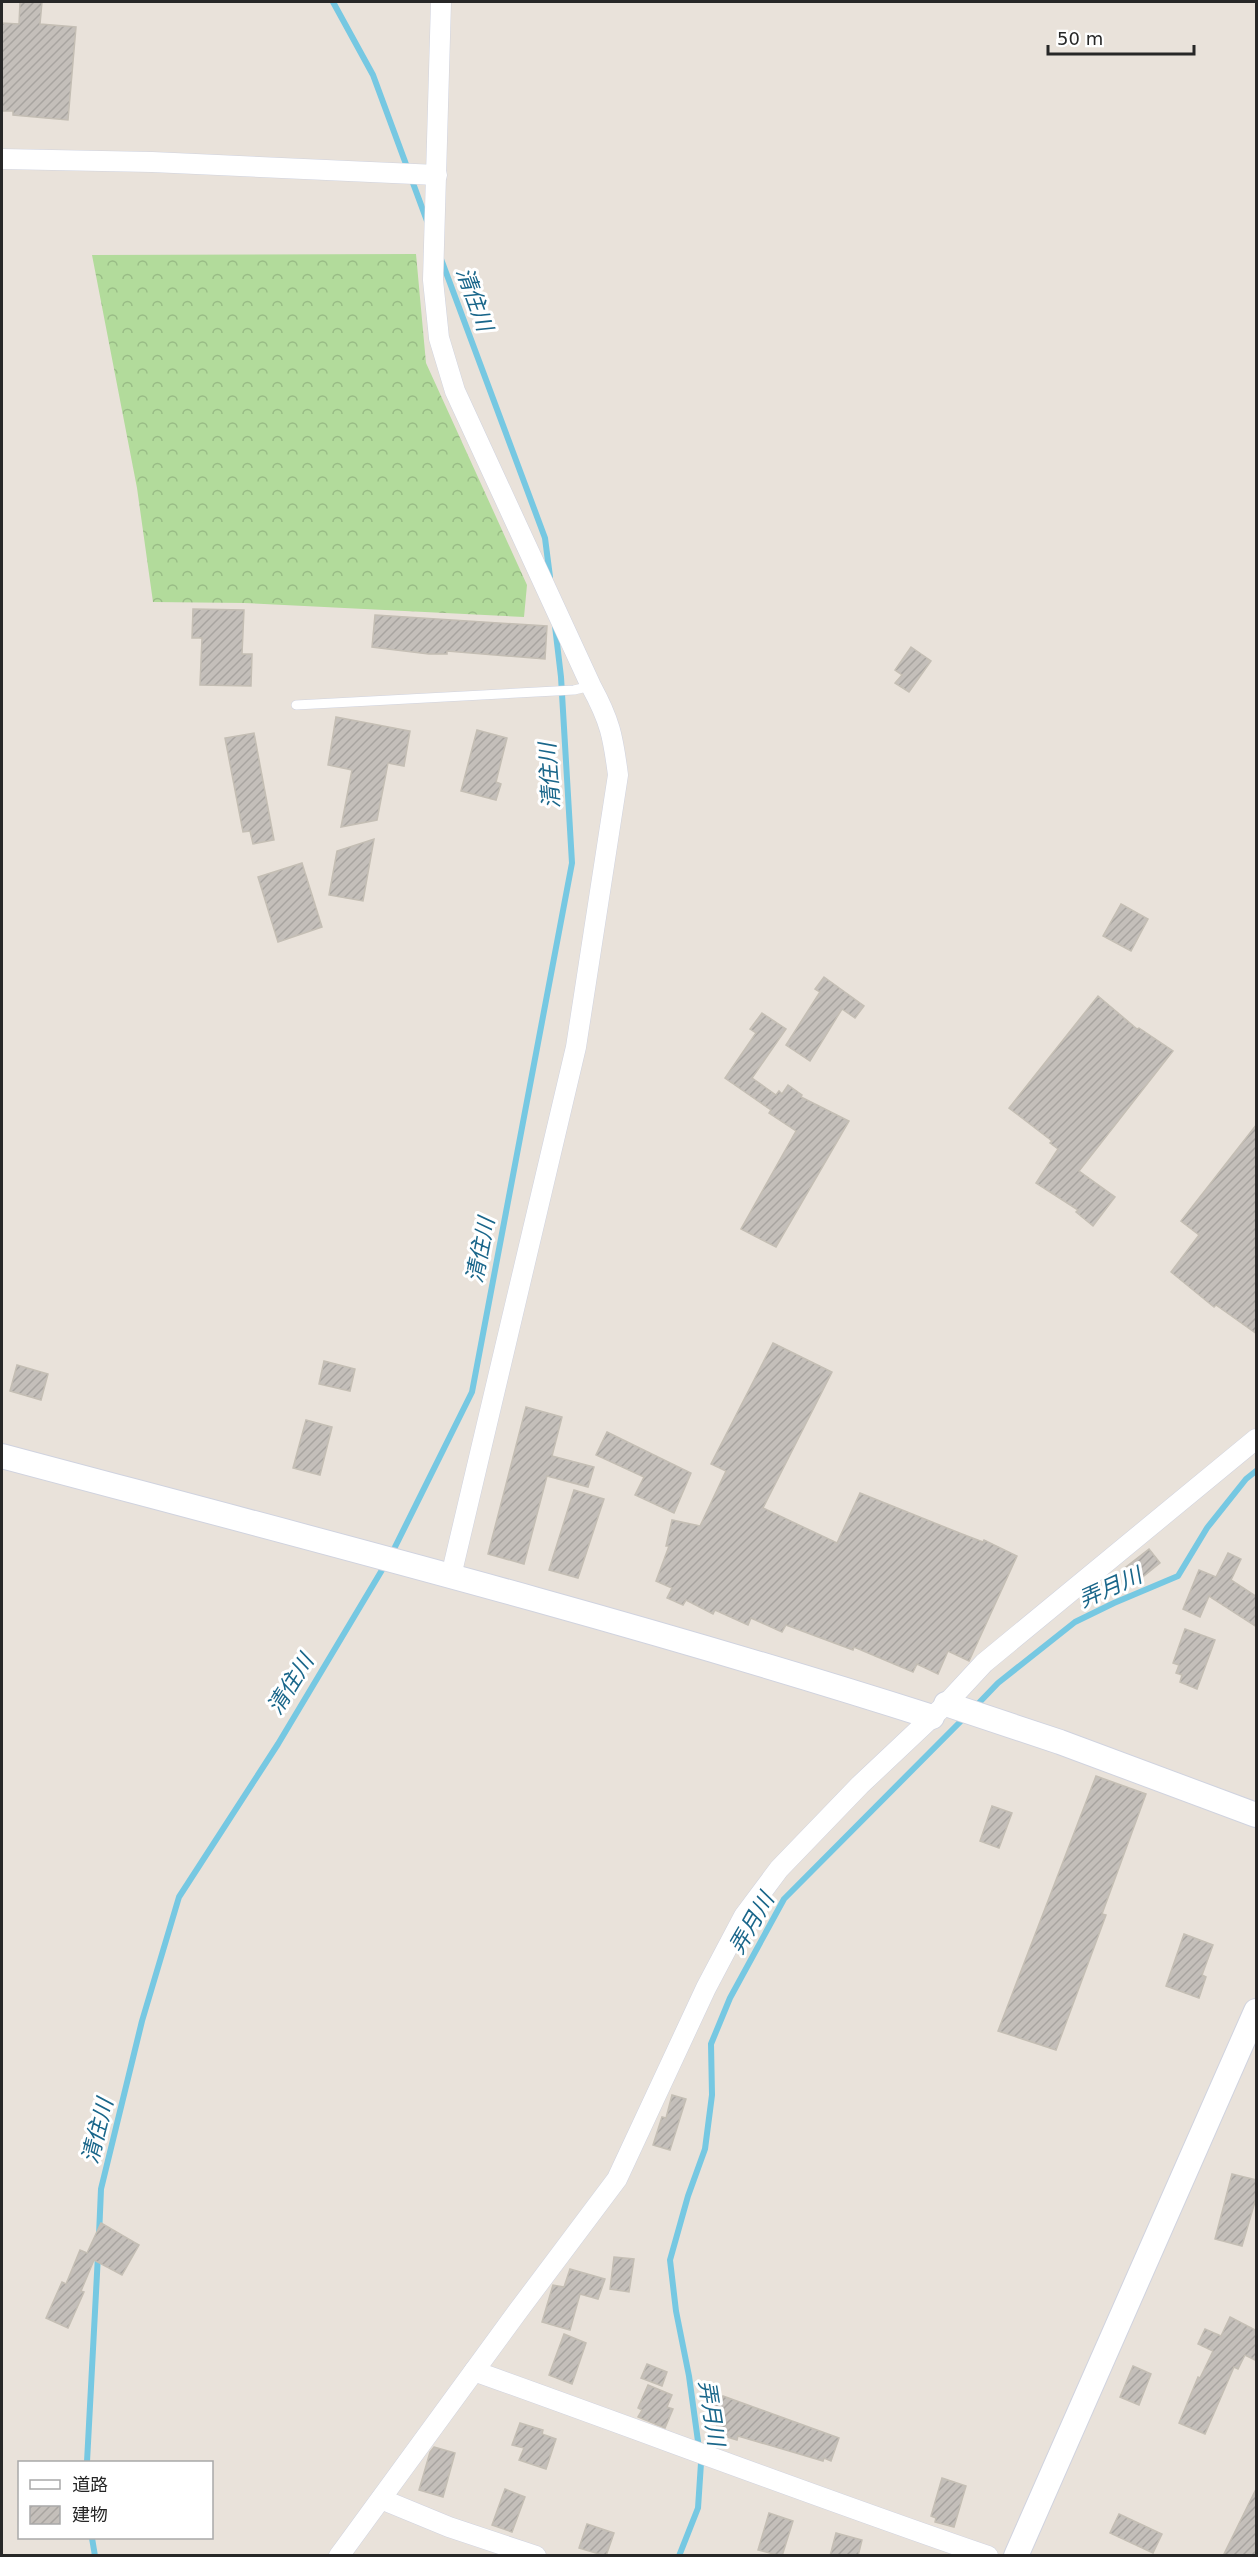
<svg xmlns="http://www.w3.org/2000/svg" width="1258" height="2557" viewBox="0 0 1258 2557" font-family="'DejaVu Sans','Noto Sans JP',sans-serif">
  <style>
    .forest { fill: url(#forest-crowns) }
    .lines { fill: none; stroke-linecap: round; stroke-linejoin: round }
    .stream { stroke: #76c8e2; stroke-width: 6 }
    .building { fill: url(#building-hatch); stroke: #c4beb4; stroke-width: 1.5 }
    .service-casing { stroke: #d0d3df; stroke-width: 10 }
    .minor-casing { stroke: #d0d3df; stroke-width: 21 }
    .tertiary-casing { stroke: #d0d3df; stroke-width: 26 }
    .service { stroke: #fff; stroke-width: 9 }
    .minor { stroke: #fff; stroke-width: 20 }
    .tertiary { stroke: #fff; stroke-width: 24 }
    .labels { text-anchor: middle; stroke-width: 6; stroke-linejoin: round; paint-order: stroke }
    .water-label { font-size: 22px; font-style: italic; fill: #19668a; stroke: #fff }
  </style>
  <defs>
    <pattern id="forest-crowns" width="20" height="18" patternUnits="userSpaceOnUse" patternTransform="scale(1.5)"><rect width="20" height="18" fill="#b2db9b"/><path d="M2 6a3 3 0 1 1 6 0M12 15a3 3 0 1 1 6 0" fill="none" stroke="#99bc86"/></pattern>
    <pattern id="building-hatch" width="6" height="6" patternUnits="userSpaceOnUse" patternTransform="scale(1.5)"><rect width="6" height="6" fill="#c4bfba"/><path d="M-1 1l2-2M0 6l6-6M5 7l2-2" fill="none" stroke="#a8a4a0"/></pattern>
  </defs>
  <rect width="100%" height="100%" fill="#e9e2da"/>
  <polygon class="forest" points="416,254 426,363 527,585 524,617 244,603 153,602 137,488 92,255"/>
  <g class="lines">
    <g class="stream">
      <polyline points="333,2 373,75 427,221"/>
      <polyline points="441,259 545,538 550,577"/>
      <polyline points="392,1553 472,1392 572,863 561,677 555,626"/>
      <polyline points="974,1708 998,1683 1075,1622 1114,1603 1178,1576 1207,1528 1246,1479 1256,1471"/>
      <polyline points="99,2235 101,2189 142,2021 179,1897 278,1744 385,1565"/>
      <polyline points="87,2462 98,2255"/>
      <polyline points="92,2538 95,2556"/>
      <polyline points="679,2556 698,2508 701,2463 689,2376 676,2311 670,2260 688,2196 705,2149 712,2095 711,2044 730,1998 784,1899 965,1717"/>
    </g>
  </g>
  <g class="building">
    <polygon points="20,2 42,2 40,24 76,27 68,120 13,115 13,111 2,111 2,23 19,24"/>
    <polygon points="193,609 244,610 242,654 252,654 251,686 200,685 202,638 192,638"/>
    <polygon points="375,615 547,626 545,659 447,651 447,654 429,654 372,647"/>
    <polygon points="911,647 931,661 909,692 895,683 902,675 895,670"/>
    <polygon points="336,717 410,731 404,766 388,763 377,820 341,827 352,770 328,765"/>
    <polygon points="477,730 507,738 496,782 501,784 496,800 461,791"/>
    <polygon points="254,733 274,840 253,844 250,831 243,832 225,738"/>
    <polygon points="374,839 363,901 329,895 337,851"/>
    <polygon points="302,863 322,927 278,942 258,877"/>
    <polygon points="1121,904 1148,919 1131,951 1103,936"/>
    <polygon points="824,977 864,1006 855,1018 842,1009 810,1061 786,1045 820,992 815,989"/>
    <polygon points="1098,996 1137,1029 1139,1028 1173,1051 1079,1171 1115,1197 1093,1226 1076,1212 1078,1210 1036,1183 1058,1149 1050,1143 1052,1141 1009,1108"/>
    <polygon points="762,1013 786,1029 752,1078 776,1095 779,1091 782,1094 788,1085 802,1095 801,1097 849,1121 776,1247 741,1229 796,1131 769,1113 771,1110 725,1078 756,1033 750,1029"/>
    <polygon points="1257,1124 1257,1334 1216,1305 1214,1307 1171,1272 1199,1235 1181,1221"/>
    <polygon points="773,1343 832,1372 763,1508 837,1543 860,1493 962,1534 983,1542 984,1540 1017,1556 969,1661 948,1651 938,1674 917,1664 913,1672 854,1647 853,1650 786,1625 782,1632 751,1618 748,1625 715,1610 713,1614 686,1600 683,1605 667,1598 672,1588 656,1581 669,1546 666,1546 672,1520 700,1526 726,1471 711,1464"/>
    <polygon points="324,1361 355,1369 350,1391 319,1384"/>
    <polygon points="17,1365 48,1374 41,1400 10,1391"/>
    <polygon points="526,1407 562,1417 552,1456 594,1467 588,1487 547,1476 524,1564 488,1554"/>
    <polygon points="306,1420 332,1427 320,1475 293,1468"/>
    <polygon points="607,1432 691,1473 674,1513 635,1495 644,1477 596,1455"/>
    <polygon points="574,1490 604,1499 578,1578 549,1570"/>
    <polygon points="1149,1549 1160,1563 1134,1584 1122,1570"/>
    <polygon points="1228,1553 1241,1559 1231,1580 1257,1597 1257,1627 1209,1596 1200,1617 1183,1609 1199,1570 1216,1577"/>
    <polygon points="1185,1629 1215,1640 1197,1689 1180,1682 1182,1675 1176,1673 1179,1665 1173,1663"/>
    <polygon points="1096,1776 1146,1794 1102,1914 1106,1915 1056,2050 998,2031"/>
    <polygon points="992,1806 1012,1813 999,1848 980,1841"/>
    <polygon points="1184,1934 1213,1945 1202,1975 1206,1977 1199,1998 1166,1986"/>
    <polygon points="672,2095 686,2099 670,2150 653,2145 662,2117 666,2118"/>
    <polygon points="1232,2174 1257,2180 1257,2195 1242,2246 1215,2239"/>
    <polygon points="101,2223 139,2245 122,2275 94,2260 81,2291 84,2292 68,2328 46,2318 62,2282 66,2284 80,2250 87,2253"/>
    <polygon points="614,2257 634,2259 629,2292 610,2289"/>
    <polygon points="570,2269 605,2279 598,2299 580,2294 570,2330 542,2322 553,2285 564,2287"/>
    <polygon points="1230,2317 1257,2331 1257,2361 1245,2355 1238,2369 1234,2367 1205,2434 1179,2423 1198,2377 1200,2378 1213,2351 1198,2344 1205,2329 1221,2336"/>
    <polygon points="564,2334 586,2343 572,2384 549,2375"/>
    <polygon points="647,2364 667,2372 662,2386 641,2378"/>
    <polygon points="1133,2366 1151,2374 1139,2405 1120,2397"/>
    <polygon points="648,2385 672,2395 667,2407 673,2409 665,2428 638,2417 642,2410 638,2408"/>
    <polygon points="723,2396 839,2438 831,2461 824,2458 823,2461 738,2436 737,2440 714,2433 719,2419 711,2416 716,2401 721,2403"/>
    <polygon points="520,2423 543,2430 542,2434 556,2439 546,2469 519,2460 524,2448 512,2445"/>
    <polygon points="434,2447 455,2453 443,2497 419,2490 430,2452"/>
    <polygon points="942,2478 966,2486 954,2527 935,2522 936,2518 931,2516"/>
    <polygon points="1257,2487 1257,2556 1223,2556"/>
    <polygon points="505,2489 525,2497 512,2532 492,2525"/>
    <polygon points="769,2513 793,2521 782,2556 758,2550"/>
    <polygon points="1119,2514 1162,2534 1153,2553 1110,2533"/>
    <polygon points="587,2524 614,2533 606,2556 579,2548"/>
    <polygon points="836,2533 862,2540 858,2556 830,2556"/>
  </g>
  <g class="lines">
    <defs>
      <polyline id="service" points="296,705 574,690 591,686"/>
      <g id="minor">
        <path d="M441 2 433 280 439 338 455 391 591 686C610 721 613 736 618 775L576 1047 451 1576"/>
        <polyline points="2,159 152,162 437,175"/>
        <path d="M474 2371C645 2432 816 2497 988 2556"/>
        <polyline points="381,2499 449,2527 536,2556"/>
        <polyline points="339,2556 518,2311 617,2179 706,1988 744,1916 779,1869 860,1785 946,1704 984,1663 1256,1439"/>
      </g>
      <g id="tertiary">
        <path d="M2 1456C313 1539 625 1619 932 1717"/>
        <polyline points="946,1704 1060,1742 1256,1815"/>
        <polyline points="1016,2556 1256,2011"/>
      </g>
    </defs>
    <use href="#service" class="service-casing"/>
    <use href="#minor" class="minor-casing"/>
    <use href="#tertiary" class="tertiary-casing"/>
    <use href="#service" class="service"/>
    <use href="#minor" class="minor"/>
    <use href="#tertiary" class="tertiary"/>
  </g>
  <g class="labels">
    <g class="water-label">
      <text transform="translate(475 299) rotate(70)" y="8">清住川</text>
      <text transform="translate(549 776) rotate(-94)" y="8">清住川</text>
      <text transform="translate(480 1250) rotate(-79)" y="8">清住川</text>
      <text transform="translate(1110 1587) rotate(-24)" y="8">弄月川</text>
      <text transform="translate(290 1684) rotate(-58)" y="8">清住川</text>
      <text transform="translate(751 1923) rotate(-60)" y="8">弄月川</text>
      <text transform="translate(97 2131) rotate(-76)" y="8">清住川</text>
      <text transform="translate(712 2413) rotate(81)" y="8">弄月川</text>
    </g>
  </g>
  <rect width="1258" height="2557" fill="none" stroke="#272727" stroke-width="6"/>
  <rect x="18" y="2461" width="195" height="78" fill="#ffffff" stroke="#a9a9a9" stroke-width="1.5"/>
  <rect x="30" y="2480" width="30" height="9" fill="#ffffff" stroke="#a9a9a9" stroke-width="1.5"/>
  <text x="72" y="2491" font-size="18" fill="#272727">道路</text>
  <rect x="30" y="2506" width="30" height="18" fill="url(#building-hatch)" stroke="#a9a9a9" stroke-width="1.5"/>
  <text x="72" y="2521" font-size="18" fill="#272727">建物</text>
  <path d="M1048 45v9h146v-9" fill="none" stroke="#272727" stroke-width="3"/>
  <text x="1057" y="45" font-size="18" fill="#272727" stroke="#ffffff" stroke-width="4.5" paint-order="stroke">50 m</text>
</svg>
